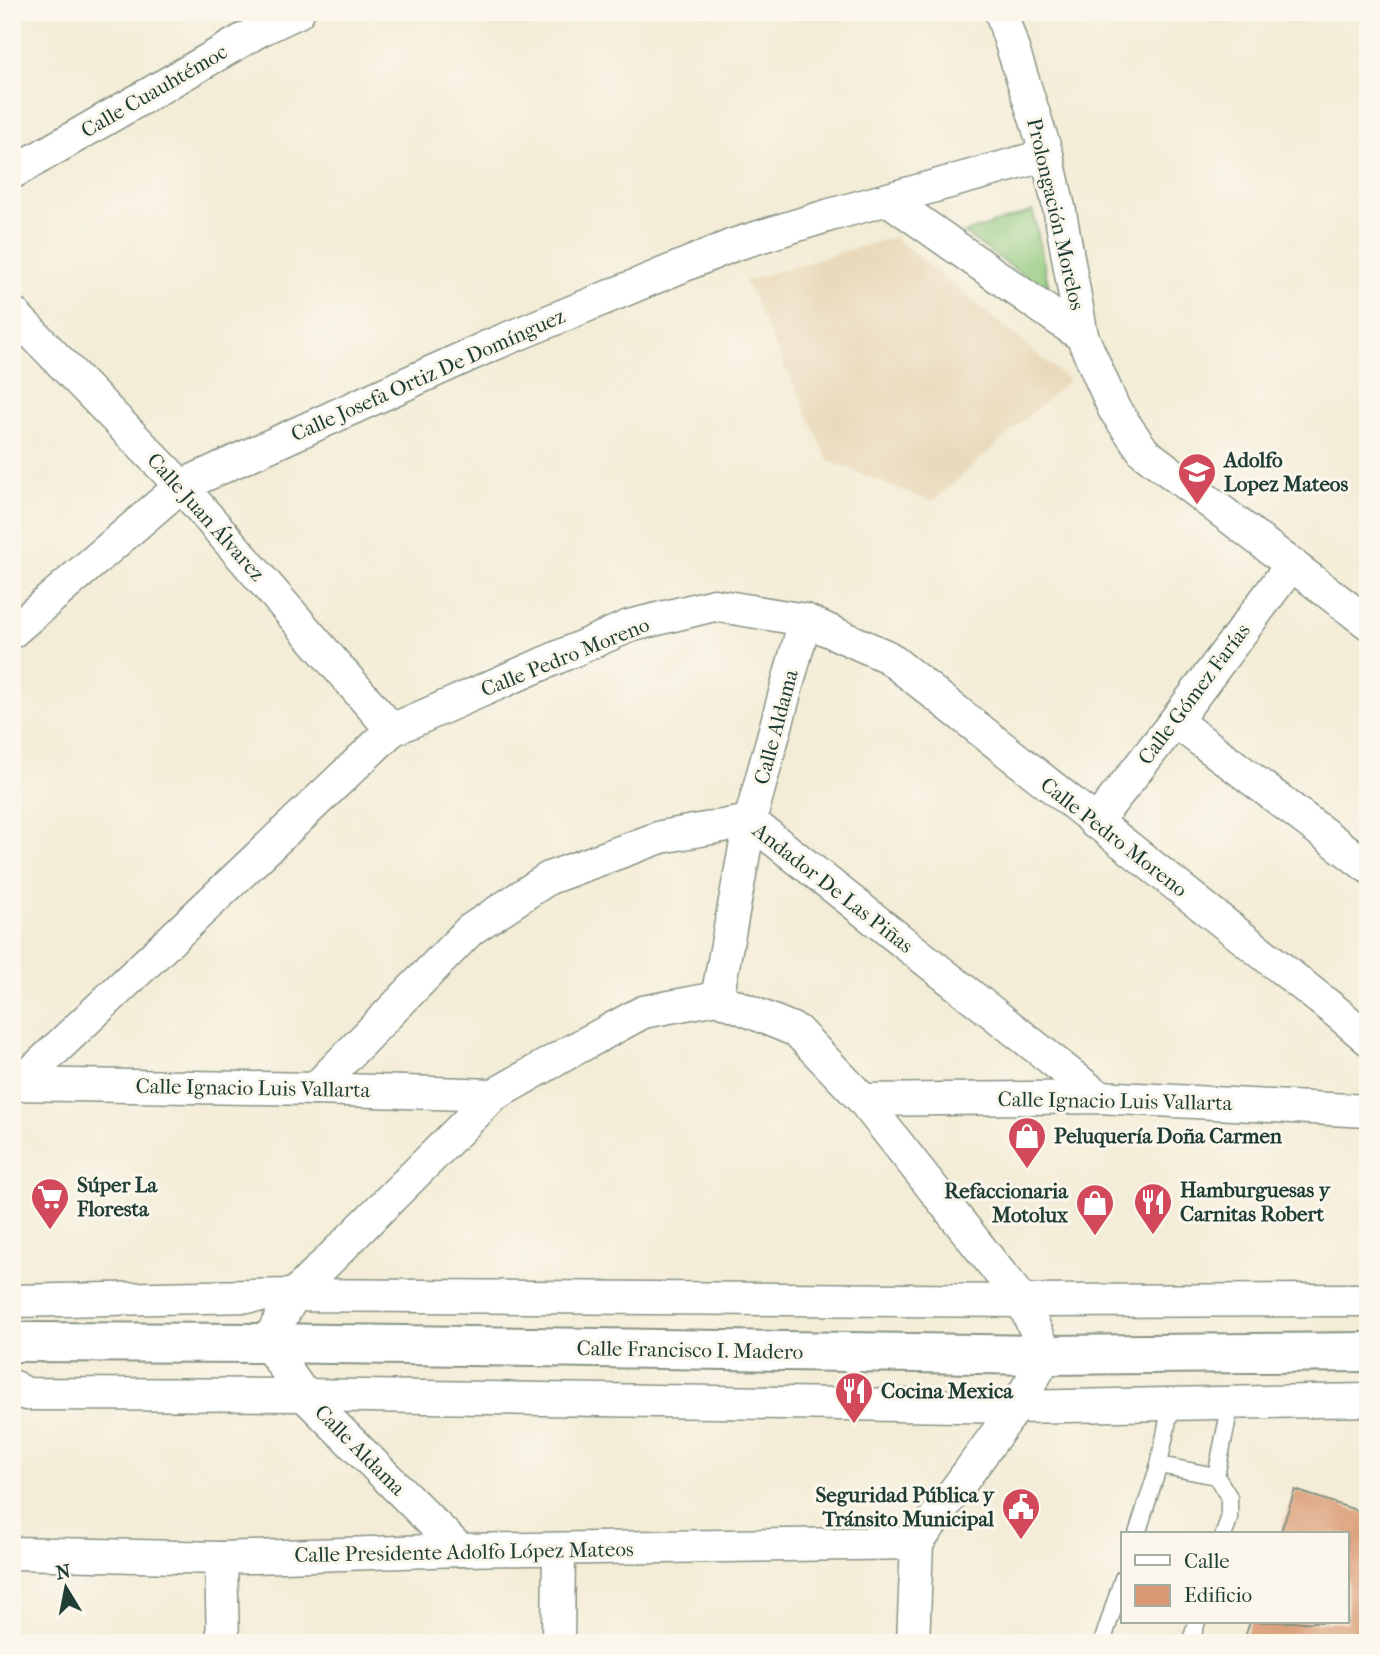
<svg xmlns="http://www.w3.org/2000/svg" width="1380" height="1655" viewBox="0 0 1380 1655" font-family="'IM FELL French Canon',serif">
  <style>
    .built { fill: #e9d9ba }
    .green { fill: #90c97c; stroke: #588358; stroke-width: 2 }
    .building { fill: #da9b74 }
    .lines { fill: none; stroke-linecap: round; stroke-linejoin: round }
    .lane-casing { stroke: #899485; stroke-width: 19 }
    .street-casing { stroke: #899485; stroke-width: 35 }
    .secondary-casing { stroke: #899485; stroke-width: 42 }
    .path { stroke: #899485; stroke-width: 4.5; stroke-dasharray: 2 5; stroke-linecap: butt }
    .lane { stroke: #fff; stroke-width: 16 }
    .street { stroke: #fff; stroke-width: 32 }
    .secondary { stroke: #fff; stroke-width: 38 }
    .labels { text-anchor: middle; stroke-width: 6; stroke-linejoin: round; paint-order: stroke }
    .street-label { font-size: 21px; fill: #1f3d34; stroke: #fbf7ec }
    .poi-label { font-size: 21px; font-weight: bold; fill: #1f3d34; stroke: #fbf7ec; text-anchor: start }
  </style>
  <rect width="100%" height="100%" fill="#fbf7ec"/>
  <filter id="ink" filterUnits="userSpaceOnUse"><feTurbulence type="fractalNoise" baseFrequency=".0143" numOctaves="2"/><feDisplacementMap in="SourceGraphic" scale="14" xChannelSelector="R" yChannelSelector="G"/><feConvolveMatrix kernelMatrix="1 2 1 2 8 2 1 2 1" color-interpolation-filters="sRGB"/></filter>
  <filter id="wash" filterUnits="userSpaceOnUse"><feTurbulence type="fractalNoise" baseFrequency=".00686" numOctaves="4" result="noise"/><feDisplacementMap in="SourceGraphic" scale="28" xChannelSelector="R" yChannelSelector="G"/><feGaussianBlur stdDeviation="1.57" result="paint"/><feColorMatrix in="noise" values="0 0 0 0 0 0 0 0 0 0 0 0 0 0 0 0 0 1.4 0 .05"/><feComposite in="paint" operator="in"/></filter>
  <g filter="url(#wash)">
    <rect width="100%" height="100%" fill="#f3ecd6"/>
    <polygon class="built" points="894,237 1069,380 932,502 829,461 745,281"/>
    <polygon class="green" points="1033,211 1050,294 964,233"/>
    <g id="blocks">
      <polygon class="building" points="1295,1490 1368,1514 1368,1643 1243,1643 1250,1622 1347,1622 1347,1534 1280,1534"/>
    </g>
  </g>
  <g filter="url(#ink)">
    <use href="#blocks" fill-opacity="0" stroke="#899485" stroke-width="2"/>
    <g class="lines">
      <defs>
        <g id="lane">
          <polyline points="1159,1465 1216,1476"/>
          <polyline points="1137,1534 1159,1465 1171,1405"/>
          <polyline points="1224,1534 1229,1519 1229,1497 1216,1476 1231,1403"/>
          <polyline points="1102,1643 1123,1578"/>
          <polyline points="1190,1643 1197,1622"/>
        </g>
        <g id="street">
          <polyline points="1001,12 1047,155 1060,212 1082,336"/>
          <polyline points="12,173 260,30 298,12"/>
          <polyline points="889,200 1082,336 1114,409 1144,452 1368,623"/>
          <polyline points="12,312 181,486 392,730"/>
          <polyline points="12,632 181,486 487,347 733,245 830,215 1047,155"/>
          <polyline points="1175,721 1368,867"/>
          <polyline points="1095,823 1175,721 1292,564"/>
          <polyline points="717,998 750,821 805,620"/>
          <polyline points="12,1084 315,1089 494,1095"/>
          <polyline points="19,1084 392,730 629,626 714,605 805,620 888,657 1339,1014 1368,1039"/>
          <polyline points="315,1089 470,930 549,878 661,837 750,821 1099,1097"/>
          <polyline points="863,1100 1099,1097 1368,1111"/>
          <polyline points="12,1301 294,1295 1022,1301 1368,1300"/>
          <polyline points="12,1386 26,1394 304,1395 1016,1407 1368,1400"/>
          <polyline points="460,1550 304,1395 267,1343 294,1295 494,1095 573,1050 643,1012 717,998 797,1031 863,1100 1022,1301 1047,1355 1016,1407 917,1543 913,1643"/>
          <polyline points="12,1553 221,1558 460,1550 917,1543"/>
          <polyline points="221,1558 223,1643"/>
          <polyline points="558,1643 559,1549"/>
        </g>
        <polyline id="secondary" points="12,1342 267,1343 1047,1355 1368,1352"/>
      </defs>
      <use href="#lane" class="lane-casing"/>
      <use href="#street" class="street-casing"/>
      <use href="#secondary" class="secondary-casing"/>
      <polyline class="path" points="13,1269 18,1113"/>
      <use href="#lane" class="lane"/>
      <use href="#street" class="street"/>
      <use href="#secondary" class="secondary"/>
    </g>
  </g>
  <defs>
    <symbol id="school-pin" viewBox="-11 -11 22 30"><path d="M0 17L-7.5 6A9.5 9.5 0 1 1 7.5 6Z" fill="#d1495b" stroke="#fbf7ec"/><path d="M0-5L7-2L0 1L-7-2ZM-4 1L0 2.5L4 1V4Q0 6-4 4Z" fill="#fff"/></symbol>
    <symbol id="shop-pin" viewBox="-11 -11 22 30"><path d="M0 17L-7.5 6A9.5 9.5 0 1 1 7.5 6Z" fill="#d1495b" stroke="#fbf7ec"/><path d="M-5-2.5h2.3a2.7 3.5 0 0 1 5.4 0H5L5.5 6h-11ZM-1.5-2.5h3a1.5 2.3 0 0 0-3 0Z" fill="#fff"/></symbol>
    <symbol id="supermarket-pin" viewBox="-11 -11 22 30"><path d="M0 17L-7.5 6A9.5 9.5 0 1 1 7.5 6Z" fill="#d1495b" stroke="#fbf7ec"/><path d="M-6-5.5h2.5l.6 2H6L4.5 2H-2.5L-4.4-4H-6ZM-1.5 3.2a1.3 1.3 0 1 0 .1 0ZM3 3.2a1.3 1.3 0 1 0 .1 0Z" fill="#fff"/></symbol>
    <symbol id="restaurant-pin" viewBox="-11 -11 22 30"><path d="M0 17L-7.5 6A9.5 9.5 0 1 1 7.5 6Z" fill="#d1495b" stroke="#fbf7ec"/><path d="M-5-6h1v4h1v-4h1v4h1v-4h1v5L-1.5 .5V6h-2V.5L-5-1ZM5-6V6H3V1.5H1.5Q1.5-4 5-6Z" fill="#fff"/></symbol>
    <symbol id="civic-pin" viewBox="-11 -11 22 30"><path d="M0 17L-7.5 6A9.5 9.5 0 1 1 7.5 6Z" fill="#d1495b" stroke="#fbf7ec"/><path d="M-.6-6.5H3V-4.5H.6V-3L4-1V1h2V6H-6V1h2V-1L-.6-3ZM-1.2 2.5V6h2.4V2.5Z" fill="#fff"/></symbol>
  </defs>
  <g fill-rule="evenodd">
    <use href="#school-pin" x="1175" y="450" width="44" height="60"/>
    <use href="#shop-pin" x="1005" y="1114" width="44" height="60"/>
    <use href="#supermarket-pin" x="28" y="1175" width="44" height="60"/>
    <use href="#restaurant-pin" x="1131" y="1180" width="44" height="60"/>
    <use href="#shop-pin" x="1073" y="1181" width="44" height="60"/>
    <use href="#restaurant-pin" x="832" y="1369" width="44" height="60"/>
    <use href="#civic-pin" x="999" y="1485" width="44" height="60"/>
  </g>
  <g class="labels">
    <g class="street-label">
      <text transform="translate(154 91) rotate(-30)" y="7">Calle Cuauhtémoc</text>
      <text transform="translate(1056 214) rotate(77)" y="7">Prolongación Morelos</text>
      <text transform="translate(428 375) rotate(-24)" y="7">Calle Josefa Ortiz De Domínguez</text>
      <text transform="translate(206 517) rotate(48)" y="7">Calle Juan Álvarez</text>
      <text transform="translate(565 657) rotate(-22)" y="7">Calle Pedro Moreno</text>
      <text transform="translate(1194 694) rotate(-53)" y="7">Calle Gómez Farías</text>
      <text transform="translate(776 727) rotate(-75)" y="7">Calle Aldama</text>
      <text transform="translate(1114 837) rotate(38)" y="7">Calle Pedro Moreno</text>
      <text transform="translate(833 888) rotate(38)" y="7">Andador De Las Piñas</text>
      <text transform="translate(253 1088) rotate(1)" y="7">Calle Ignacio Luis Vallarta</text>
      <text transform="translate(1115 1101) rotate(1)" y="7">Calle Ignacio Luis Vallarta</text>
      <text transform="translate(690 1350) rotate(1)" y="7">Calle Francisco I. Madero</text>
      <text transform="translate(360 1450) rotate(45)" y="7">Calle Aldama</text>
      <text transform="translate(464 1552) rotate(-1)" y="7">Calle Presidente Adolfo López Mateos</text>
    </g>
    <g class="poi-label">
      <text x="1224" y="467">Adolfo<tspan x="1224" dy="24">Lopez Mateos</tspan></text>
      <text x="1054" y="1143">Peluquería Doña Carmen</text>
      <text x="77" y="1192">Súper La<tspan x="77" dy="24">Floresta</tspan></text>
      <text x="1180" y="1197">Hamburguesas y<tspan x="1180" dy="24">Carnitas Robert</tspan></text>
      <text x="1068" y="1198" text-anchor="end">Refaccionaria<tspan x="1068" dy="24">Motolux</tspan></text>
      <text x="881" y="1398">Cocina Mexica</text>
      <text x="994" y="1502" text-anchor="end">Seguridad Pública y<tspan x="994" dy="24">Tránsito Municipal</tspan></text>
    </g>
  </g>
  <rect width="1380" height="1655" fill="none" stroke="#fbf7ec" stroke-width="42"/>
  <rect x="1121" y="1532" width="228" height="91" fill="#fbf7ec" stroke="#a3ada2" stroke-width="2"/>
  <rect x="1135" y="1555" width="35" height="10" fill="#ffffff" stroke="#a3ada2" stroke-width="2"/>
  <text x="1184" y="1568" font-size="21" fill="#1f3d34">Calle</text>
  <rect x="1135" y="1585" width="35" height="21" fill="#da9b74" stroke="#a3ada2" stroke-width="2"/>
  <text x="1184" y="1602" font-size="21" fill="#1f3d34">Edificio</text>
  <g transform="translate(66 1588) rotate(350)" stroke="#fbf7ec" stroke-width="5" paint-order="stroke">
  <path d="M0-5L12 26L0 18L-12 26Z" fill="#1f3d34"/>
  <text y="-10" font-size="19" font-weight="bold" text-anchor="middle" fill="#1f3d34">N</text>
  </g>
</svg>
